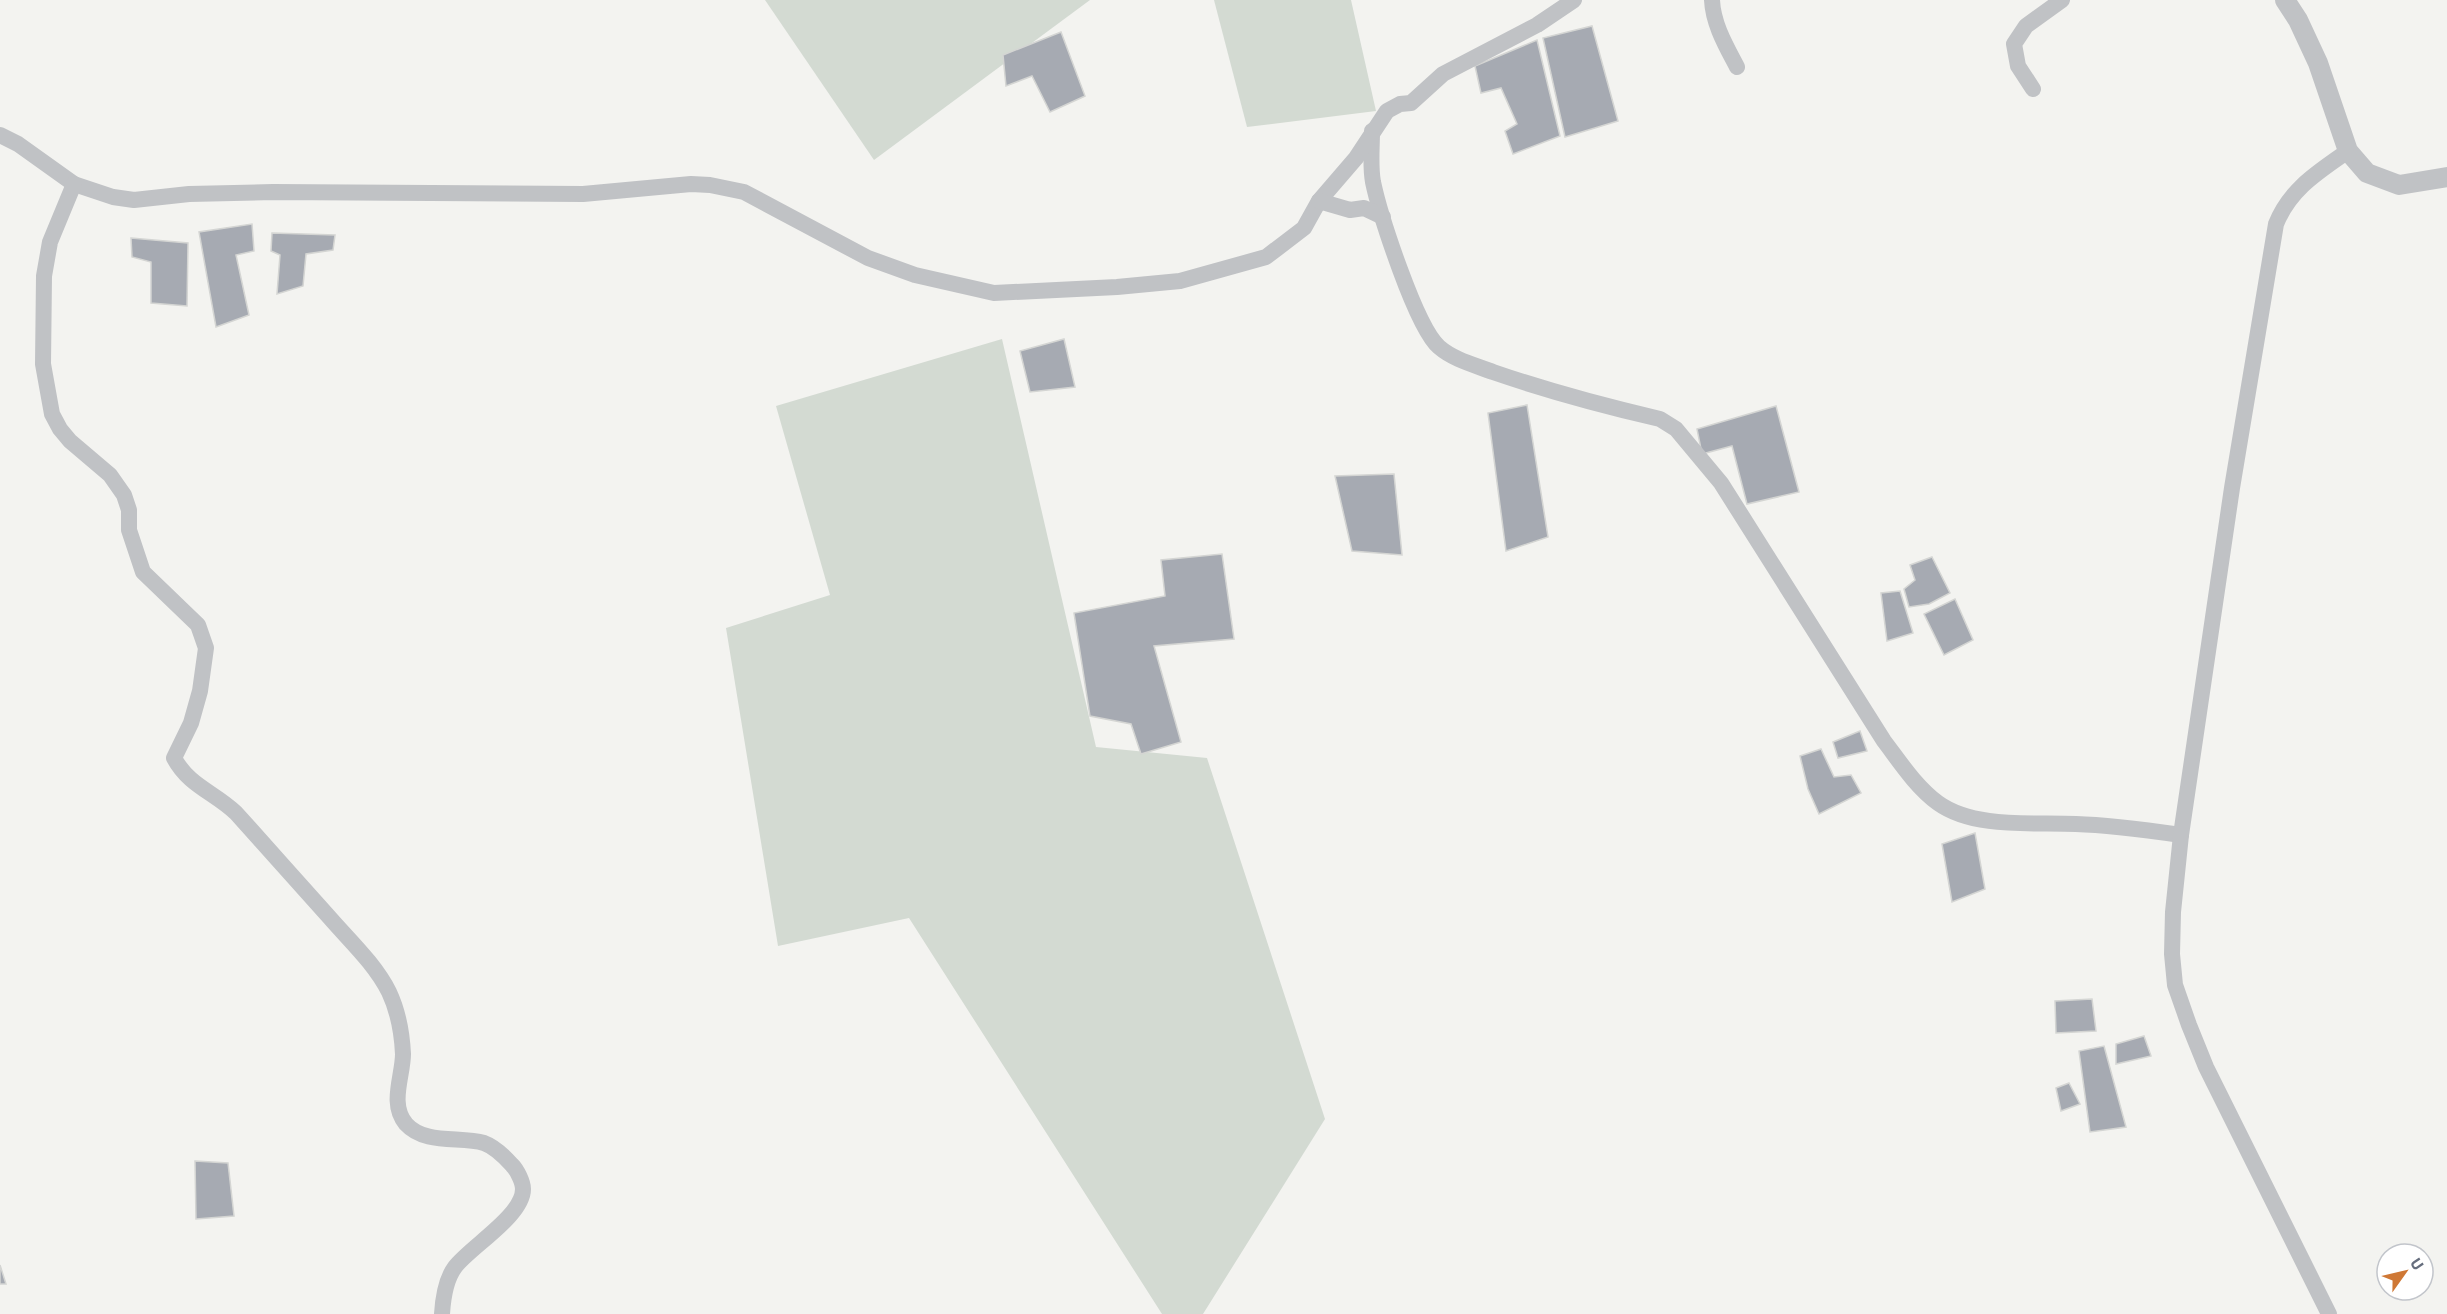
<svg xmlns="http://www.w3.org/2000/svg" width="2447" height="1314" viewBox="0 0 2447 1314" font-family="'Titillium Web',sans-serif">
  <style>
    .green { fill: #d3dad2 }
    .building { fill: #a6aab2; stroke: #d4d5d3; stroke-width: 1.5 }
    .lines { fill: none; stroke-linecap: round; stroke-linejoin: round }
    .minor { stroke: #c0c2c5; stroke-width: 16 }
    .tertiary { stroke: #c0c2c5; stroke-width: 20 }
  </style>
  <rect width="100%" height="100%" fill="#f3f3f0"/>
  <g class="green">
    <polygon points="765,0 1090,0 874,160"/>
    <polygon points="1214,0 1351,0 1376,111 1247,127"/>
    <polygon points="1002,339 1096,747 1207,758 1325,1119 1203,1314 1162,1314 909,918 778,946 726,628 830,595 776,406"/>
  </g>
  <g class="building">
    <polygon points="1592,26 1618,121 1565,137 1543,38"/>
    <polygon points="1061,32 1085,96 1050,112 1032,76 1006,86 1003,55"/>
    <polygon points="1537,40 1560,136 1513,154 1505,131 1517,124 1501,88 1481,93 1475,66"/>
    <polygon points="252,224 254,251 236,255 249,315 216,327 199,232"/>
    <polygon points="272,233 335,235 333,250 306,254 303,286 277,294 280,255 271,251"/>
    <polygon points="131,238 188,243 187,306 151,303 151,262 132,257"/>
    <polygon points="1064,339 1075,387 1030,392 1020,351"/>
    <polygon points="1527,405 1548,537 1506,551 1488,413"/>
    <polygon points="1776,406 1799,492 1747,504 1732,446 1702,454 1697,429"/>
    <polygon points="1394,474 1402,555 1352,551 1335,476"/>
    <polygon points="1222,554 1234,639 1154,646 1181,742 1141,754 1131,724 1090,716 1074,613 1165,596 1161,560"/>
    <polygon points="1932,557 1950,593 1929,604 1909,607 1904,589 1915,580 1910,565"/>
    <polygon points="1900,591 1913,633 1887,641 1881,593"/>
    <polygon points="1955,599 1973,640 1944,655 1924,614"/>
    <polygon points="1860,731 1867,751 1838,758 1833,742"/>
    <polygon points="1821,749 1834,777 1851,775 1861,793 1819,814 1808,789 1800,756"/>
    <polygon points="1975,833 1985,889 1952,902 1942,844"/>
    <polygon points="2092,999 2096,1031 2056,1033 2055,1001"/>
    <polygon points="2144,1036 2151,1056 2116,1064 2116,1044"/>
    <polygon points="2104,1046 2126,1127 2090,1132 2079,1051"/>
    <polygon points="2069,1083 2080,1104 2061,1111 2056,1088"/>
    <polygon points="195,1161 228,1163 234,1216 196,1219"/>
    <polygon points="0,1265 6,1284 0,1284"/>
  </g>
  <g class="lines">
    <g class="minor">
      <path d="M1712 0C1713 24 1726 46 1737 67"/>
      <polyline points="2033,89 2018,66 2014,44 2026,26 2062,0"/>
      <path d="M1372 131C1372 148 1370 166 1373 182 1380 215 1416 327 1439 347 1454 360 1475 365 1493 372 1548 391 1604 406 1660 419L1676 429 1721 483 1884 741C1900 762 1916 787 1938 803 1974 829 2034 822 2076 824 2111 825 2146 830 2181 835"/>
      <polyline points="0,135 18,144 74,184 113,197 134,200 189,194 273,192 583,194 691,184 710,185 744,192 868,258 915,275 994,293 1117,287 1180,281 1266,257 1304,228 1319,201 1356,158 1387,111 1400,104 1411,103 1443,74 1537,25 1574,0"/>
      <path d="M74 184 50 242 44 276 43 364 52 414 60 429 70 441 110 475 124 495 129 510V530L143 572 198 625 206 648 200 691 191 723 174 758C189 786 214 792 236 813 267 848 299 883 330 918 350 941 375 964 389 992 398 1011 402 1033 403 1054 403 1076 389 1104 406 1124 425 1145 460 1136 484 1143 495 1147 504 1156 512 1165 517 1170 523 1182 523 1189 523 1216 470 1247 455 1267 446 1279 443 1298 442 1314"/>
      <polyline points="1319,201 1350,210 1364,208 1383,217"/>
      <path d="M2329 1314 2206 1067 2189 1025 2175 985 2172 954 2173 912 2181 835 2232 488 2276 224C2290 189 2318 172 2348 151"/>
    </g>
    <polyline class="tertiary" points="2285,0 2298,20 2318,63 2348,151 2367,173 2399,185 2447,177"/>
  </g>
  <g transform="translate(2405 1272) rotate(56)"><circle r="28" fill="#ffffff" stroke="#c2c5cb" stroke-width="1.5"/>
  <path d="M0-4.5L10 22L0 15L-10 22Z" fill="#cf7835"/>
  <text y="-9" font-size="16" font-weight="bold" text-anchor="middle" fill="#666e7e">U</text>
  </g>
</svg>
